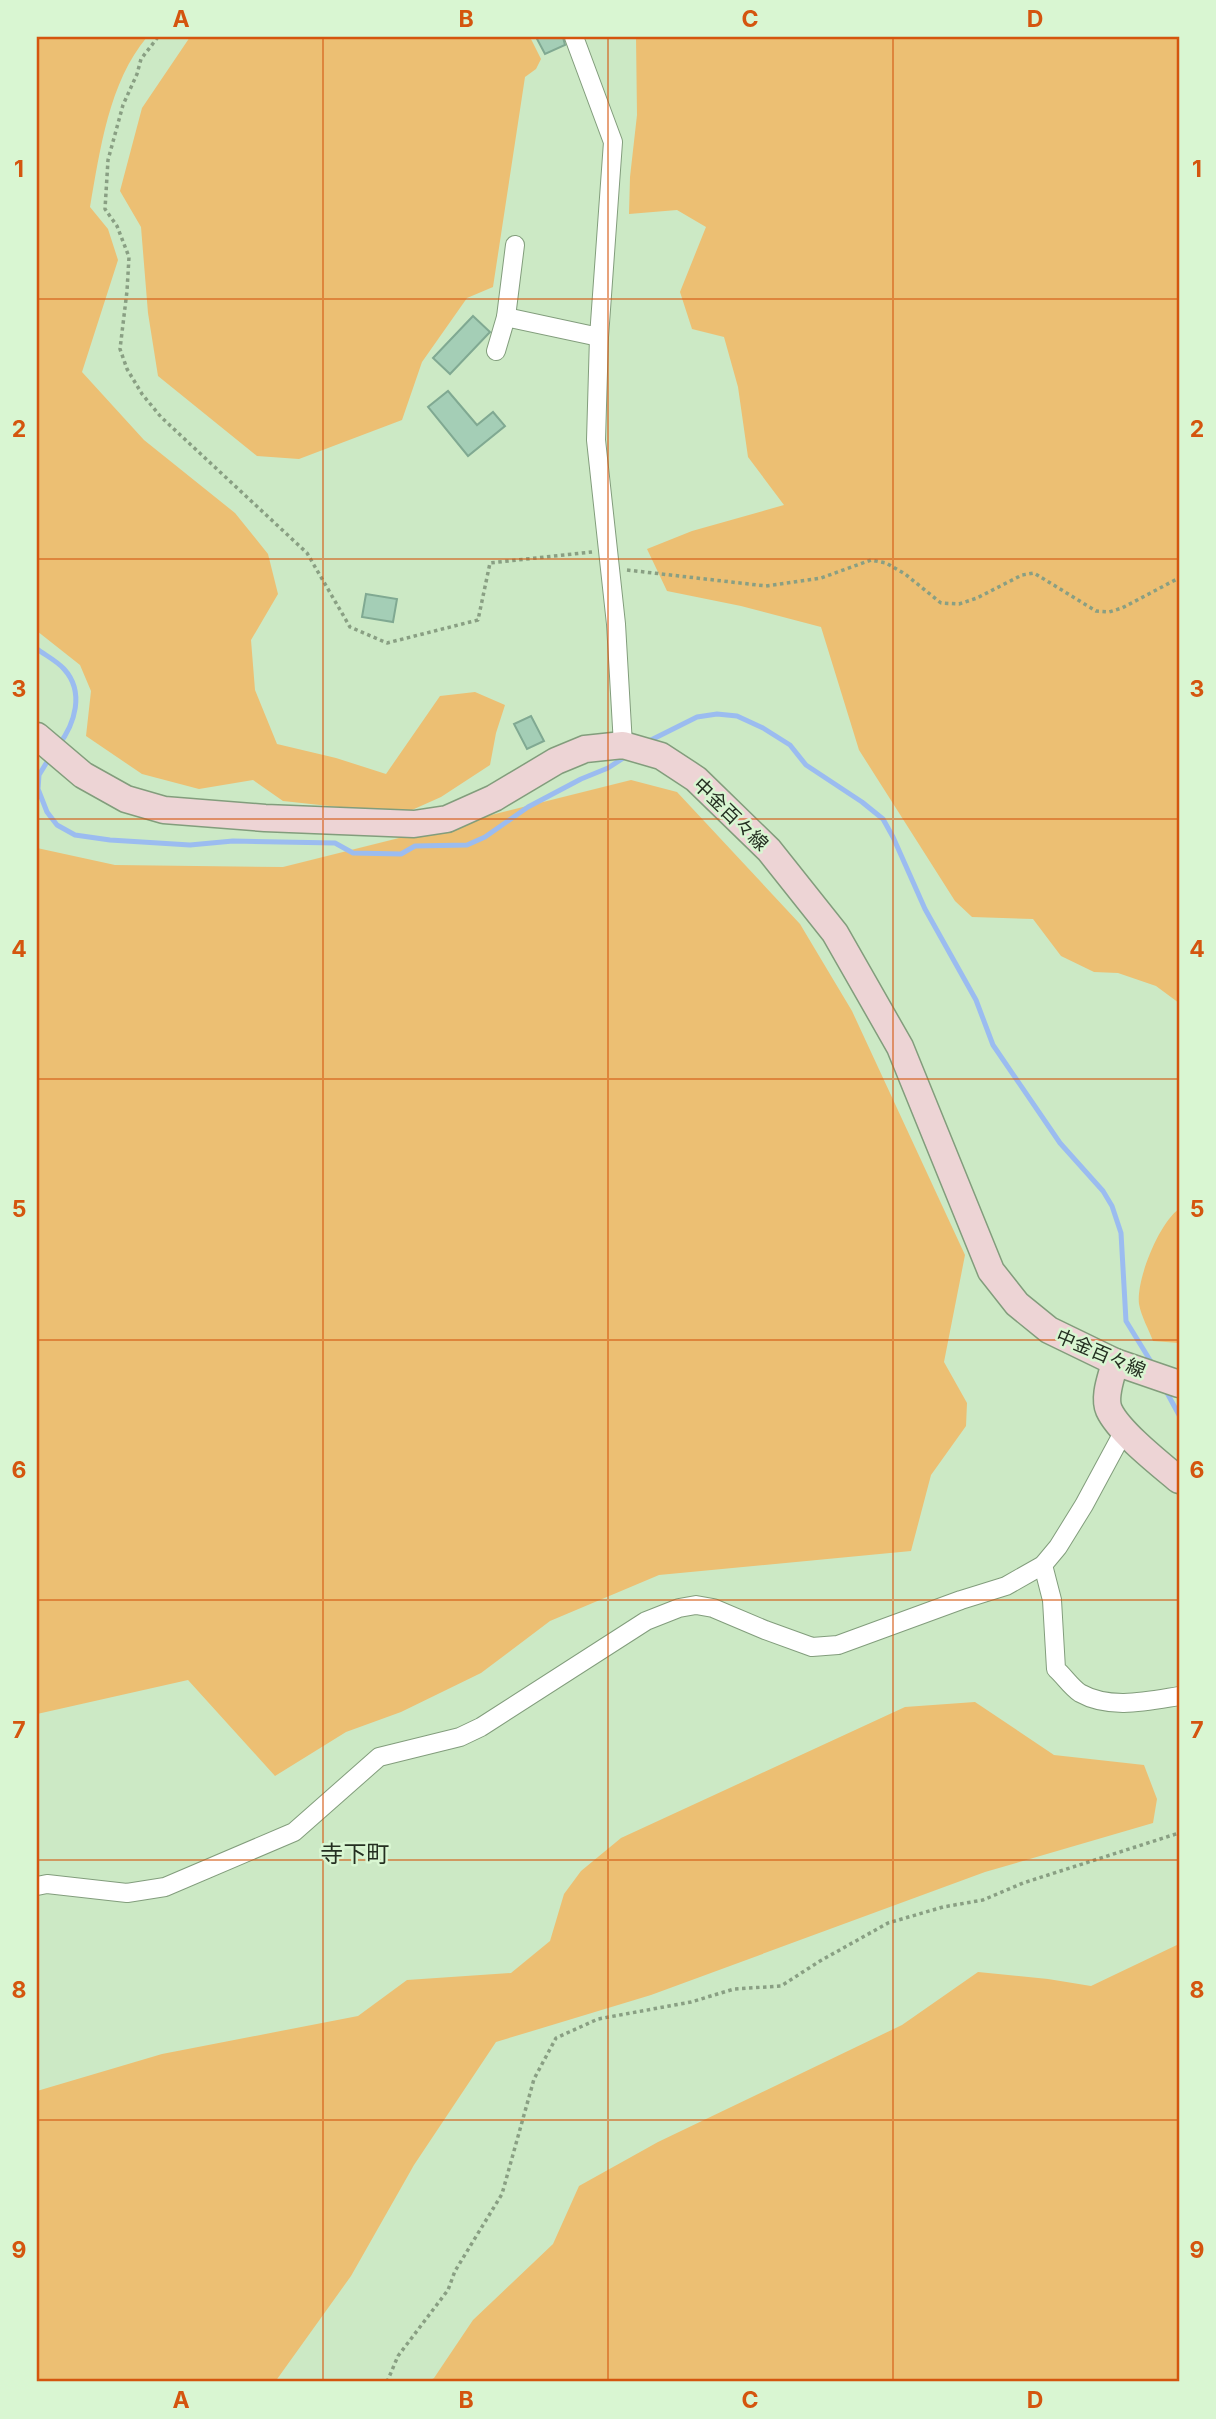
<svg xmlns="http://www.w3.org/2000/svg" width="1216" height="2419" viewBox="0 0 1216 2419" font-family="Inter,'Noto Sans JP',sans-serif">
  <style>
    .green { fill: #ecbf73 }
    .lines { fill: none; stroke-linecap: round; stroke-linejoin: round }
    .stream { stroke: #9bbcf0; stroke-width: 5 }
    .building { fill: #a4ceb6; stroke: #80a992; stroke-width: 2 }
    .street-casing { stroke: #829d7c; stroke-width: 20 }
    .secondary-casing { stroke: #829d7c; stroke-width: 29 }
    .path { stroke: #899f83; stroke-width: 3.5; stroke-dasharray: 3.5 3.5; stroke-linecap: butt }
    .street { stroke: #fff; stroke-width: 18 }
    .secondary { stroke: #edd4d5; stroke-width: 26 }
    .grid { fill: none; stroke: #d4550e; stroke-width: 2; stroke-opacity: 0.55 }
    .labels { text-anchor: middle; stroke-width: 5; stroke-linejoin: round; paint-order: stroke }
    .street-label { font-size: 19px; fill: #242f21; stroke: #d9f6d2 }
    .quarter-label { font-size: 23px; fill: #242f21; stroke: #d9f6d2 }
    .neatline { fill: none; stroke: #d4550e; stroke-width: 2.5 }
    .grid-label { font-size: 23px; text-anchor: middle; font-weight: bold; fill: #d4550e }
  </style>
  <rect width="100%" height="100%" fill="#cce9c5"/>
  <g class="green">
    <path d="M37 37H147C109 82 100 150 90 207L108 229 118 260 82 372 144 440 235 513 268 554 278 594 251 640 255 690 277 744 336 758 386 774 440 696 475 692 505 705 496 733 490 765 441 797 403 814 283 801 253 780 199 789 142 774 86 736 91 691 80 665 37 631Z"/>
    <polygon points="190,37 530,37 541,59 536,69 525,77 493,287 467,298 422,362 402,420 299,459 257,456 158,376 148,313 141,227 120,191 142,108"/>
    <polygon points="636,37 1179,37 1179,1003 1156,986 1118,973 1094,972 1061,956 1033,919 972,917 955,901 859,750 821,627 741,606 667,591 647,549 692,531 784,505 748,457 738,387 724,337 692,329 680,292 706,227 677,210 629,214 630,177 637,115"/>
    <polygon points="631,780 677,792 800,924 852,1011 965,1255 944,1362 967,1403 966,1426 931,1475 911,1551 659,1575 550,1621 481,1673 401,1712 346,1732 275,1776 188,1680 37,1714 37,848 115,865 283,867"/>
    <path d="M1179 1209V1343L1153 1341C1149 1330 1141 1316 1139 1304 1136 1280 1159 1223 1179 1209Z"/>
    <polygon points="975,1702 1054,1755 1144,1765 1157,1799 1153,1823 985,1872 651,1995 496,2042 414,2165 351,2276 275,2382 37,2382 37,2091 162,2054 358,2016 407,1980 511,1973 550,1941 564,1894 581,1871 621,1838 905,1707"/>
    <polygon points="1179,1944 1179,2382 427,2382 434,2378 473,2320 553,2244 579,2186 658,2142 902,2025 978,1972 1048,1979 1091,1986"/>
  </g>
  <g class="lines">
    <g class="stream">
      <path d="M37 649C45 655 57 661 64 669 85 692 75 724 58 746"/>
      <polyline points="647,742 697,717 717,714 737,716 763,728 790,745 806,765 862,802 883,819 893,837 925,909 976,1000 993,1045 1060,1143 1103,1191 1112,1206 1121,1233 1126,1321 1153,1365"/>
      <polyline points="50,757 39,775 38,789 47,812 57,825 75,835 110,840 190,845 233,841 335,843 353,853 401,854 415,846 467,845 485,837 528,807 581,779 608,768 628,755"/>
      <polyline points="1165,1389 1179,1415"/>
    </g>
  </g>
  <g class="building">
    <polygon points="536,37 563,37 565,45 545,54"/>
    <polygon points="473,316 490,332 450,374 433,358"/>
    <polygon points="448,391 477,425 493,412 505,426 468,456 428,407"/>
    <polygon points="366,594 397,599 393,622 362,617"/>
    <polygon points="531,716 544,741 527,749 514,724"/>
  </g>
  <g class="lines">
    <defs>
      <g id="street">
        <polyline points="574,37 613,142 599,337 596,440 616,624 623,745"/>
        <polyline points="506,317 599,337"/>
        <polyline points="496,351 506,317 515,245"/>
        <path d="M1043 1565 1052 1600 1056 1669C1064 1676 1071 1687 1080 1693 1110 1710 1148 1701 1179 1696"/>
        <polyline points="37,1886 47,1884 127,1893 165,1887 294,1832 379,1757 460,1737 481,1727 646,1621 679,1608 696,1605 713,1608 765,1630 812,1647 838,1645 961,1600 1006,1586 1043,1565 1058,1547 1084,1505 1125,1429"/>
      </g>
      <g id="secondary">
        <polyline points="37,736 83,775 126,799 164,810 265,818 414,824 447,819 494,798 556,761 585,749 623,745 661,756 696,779 769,850 835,933 900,1047 991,1271 1017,1304 1049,1330 1115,1362 1179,1384"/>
        <path d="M1115 1362C1112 1376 1103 1396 1109 1410 1119 1432 1160 1464 1179 1480"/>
      </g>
    </defs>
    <use href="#street" class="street-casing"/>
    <use href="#secondary" class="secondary-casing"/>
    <g class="path">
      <polyline points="158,37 141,59 137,74 123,105 108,160 105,209 117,226 129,257 127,291 120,349 127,369 142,394 161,417 307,553 350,627 387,643 478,620 490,563 592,552"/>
      <polyline points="627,570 766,586 821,578 871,560 886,563 905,574 941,603 959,604 977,598 1022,575 1034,573 1096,611 1109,612 1122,608 1179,578"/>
      <polyline points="387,2382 398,2356 448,2290 455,2271 502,2194 534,2079 556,2038 598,2019 691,2002 734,1989 781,1986 820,1961 888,1923 943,1907 983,1900 1023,1883 1179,1833"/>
    </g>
    <use href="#street" class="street"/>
    <use href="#secondary" class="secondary"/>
  </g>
  <path class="grid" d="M323 37V2382M608 37V2382M893 37V2382M37 299H1179M37 559H1179M37 819H1179M37 1079H1179M37 1340H1179M37 1600H1179M37 1860H1179M37 2120H1179"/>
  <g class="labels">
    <g class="street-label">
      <text transform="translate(731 814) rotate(44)" y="7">中金百々線</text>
      <text transform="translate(1101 1353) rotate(23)" y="7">中金百々線</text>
    </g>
    <g class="quarter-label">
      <text x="355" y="1862">寺下町</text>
    </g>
  </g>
  <rect width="1216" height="2419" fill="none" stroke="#d9f6d2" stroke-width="77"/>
  <rect x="38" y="38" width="1140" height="2342" class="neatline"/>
  <g class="grid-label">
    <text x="181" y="27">A</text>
    <text x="466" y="27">B</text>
    <text x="750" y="27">C</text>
    <text x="1035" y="27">D</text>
    <text x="19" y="177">1</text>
    <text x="1197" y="177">1</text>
    <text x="19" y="437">2</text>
    <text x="1197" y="437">2</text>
    <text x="19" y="697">3</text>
    <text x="1197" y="697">3</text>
    <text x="19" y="957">4</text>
    <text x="1197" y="957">4</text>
    <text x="19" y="1217">5</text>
    <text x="1197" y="1217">5</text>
    <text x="19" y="1478">6</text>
    <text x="1197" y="1478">6</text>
    <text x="19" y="1738">7</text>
    <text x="1197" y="1738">7</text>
    <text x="19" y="1998">8</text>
    <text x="1197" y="1998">8</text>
    <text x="19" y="2258">9</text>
    <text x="1197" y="2258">9</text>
    <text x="181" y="2408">A</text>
    <text x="466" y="2408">B</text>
    <text x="750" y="2408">C</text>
    <text x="1035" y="2408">D</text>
  </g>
</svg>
